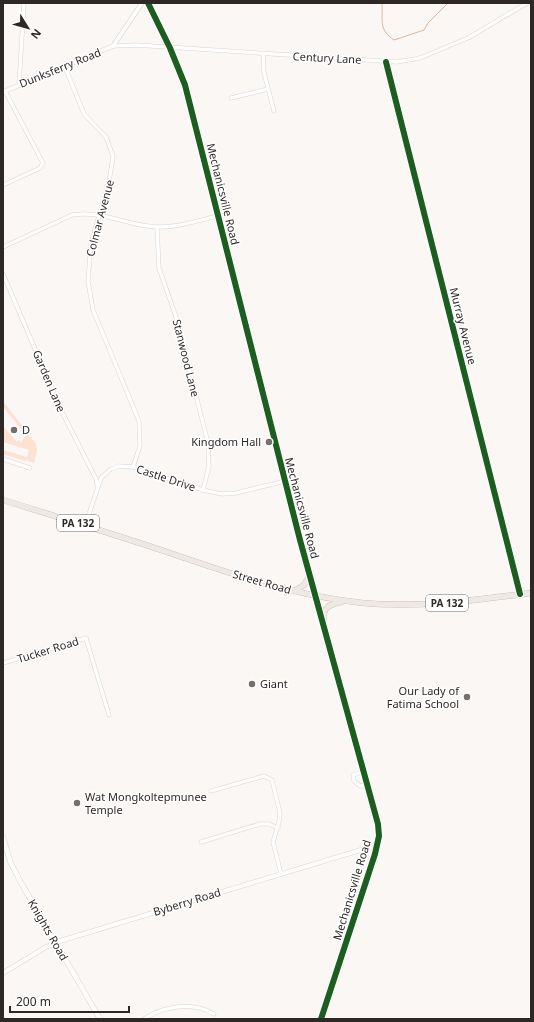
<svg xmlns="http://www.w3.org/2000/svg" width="534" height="1022" viewBox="0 0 534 1022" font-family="'Noto Sans',sans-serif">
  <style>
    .green { fill: #fde1d2 }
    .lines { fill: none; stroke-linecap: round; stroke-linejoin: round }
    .stream { stroke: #e2b49b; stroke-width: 1 }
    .minor-casing { stroke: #d8d4d1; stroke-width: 4.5 }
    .tertiary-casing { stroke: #d8d4d1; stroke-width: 5 }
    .secondary-casing { stroke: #d8d4d1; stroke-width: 5.5 }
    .primary-casing { stroke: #baada6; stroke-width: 6 }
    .minor { stroke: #fefefe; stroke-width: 3.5 }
    .tertiary { stroke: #fefefe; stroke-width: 4 }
    .secondary { stroke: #fefefe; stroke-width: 4.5 }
    .primary { stroke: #efe9e5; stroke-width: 5.5 }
    .cycleway-casing { stroke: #fff; stroke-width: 8 }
    .cycleway { stroke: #1b5e20; stroke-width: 6 }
    .poi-dot { fill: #75706e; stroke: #fff; stroke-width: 1.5 }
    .labels { text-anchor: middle; stroke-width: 3; stroke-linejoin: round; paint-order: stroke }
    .shield { fill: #fff; stroke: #6c6867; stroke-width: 1 }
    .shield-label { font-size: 10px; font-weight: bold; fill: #2d2826 }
    .street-label { font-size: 11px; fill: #2d2826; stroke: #fff }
    .poi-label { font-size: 11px; fill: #2d2826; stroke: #fff; text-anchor: start }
  </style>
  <rect width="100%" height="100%" fill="#fbf7f5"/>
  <polygon class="green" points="3,401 36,444 37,450 34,463 28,461 27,458 26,461 3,454 3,450 27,457 29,450 3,442 3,426 17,442 19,440 21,443 26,435 3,407"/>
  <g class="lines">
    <path class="stream" d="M382 3C383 20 378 29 394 40L424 30 428 23 448 3"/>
    <defs>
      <g id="minor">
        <polyline points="113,46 136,45 397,62 420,58 468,38 527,3"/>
        <polyline points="263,54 264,73 274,111"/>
        <polyline points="386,62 520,594"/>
        <polyline points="65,67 84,114 106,137 113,156 109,182 91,243 88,281 93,310 139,421 140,446 133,467"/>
        <polyline points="19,85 24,3"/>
        <polyline points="231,98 268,89"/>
        <polyline points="3,185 40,168 43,163 5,91"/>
        <polyline points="157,227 159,268 176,317 208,443 209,466 203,490"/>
        <path d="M3 247 72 215C98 210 122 223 148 226 172 230 195 221 218 216"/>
        <polyline points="3,274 61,410 96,479 97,485"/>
        <polyline points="3,459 30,468"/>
        <polyline points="85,526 101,478 111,469 119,466 133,467 203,490 222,494 236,493 285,481"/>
        <polyline points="3,663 86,638 109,715"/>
        <polyline points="364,771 353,775 354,781 360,786 368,784"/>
        <polyline points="211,791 264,776 272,780 280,813 279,822 273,842 281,874"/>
        <polyline points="201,842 260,824 269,824 278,828"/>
        <path d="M144 1019C164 1006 193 1001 214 1014"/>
      </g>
      <g id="tertiary">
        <polyline points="148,3 170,48 185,85 300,540 378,824 379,836 375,854 321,1019"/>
        <polyline points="3,92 113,46 142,3"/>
        <polyline points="3,973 46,947 60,941 377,845"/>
      </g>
      <polyline id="secondary" points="3,837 10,861 20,881 100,1019"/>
      <g id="primary">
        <path d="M3 500C58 517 113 534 167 552 231 574 295 596 363 603 420 608 475 600 531 593"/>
        <polyline points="294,591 304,585 310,575"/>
        <path d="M324 628C323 611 322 606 341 602"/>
      </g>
    </defs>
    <use href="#minor" class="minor-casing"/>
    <use href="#tertiary" class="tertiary-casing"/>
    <use href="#secondary" class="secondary-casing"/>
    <use href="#primary" class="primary-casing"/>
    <use href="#minor" class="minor"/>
    <use href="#tertiary" class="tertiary"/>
    <use href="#secondary" class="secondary"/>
    <use href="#primary" class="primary"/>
    <defs>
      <g id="cycleway">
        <polyline points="148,3 170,48 185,85 300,540 378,824 379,836 375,854 321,1019"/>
        <polyline points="386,62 520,594"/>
      </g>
    </defs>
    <use href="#cycleway" class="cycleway-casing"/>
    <use href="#cycleway" class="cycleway"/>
  </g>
  <g class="poi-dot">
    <circle cx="14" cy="430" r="4"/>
    <circle cx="269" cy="442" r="4"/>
    <circle cx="252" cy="684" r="4"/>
    <circle cx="467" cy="697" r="4"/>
    <circle cx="77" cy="803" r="4"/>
  </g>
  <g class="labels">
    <g class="shield">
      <rect x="57" y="515" width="42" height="16" rx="3"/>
      <rect x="426" y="595" width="42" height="16" rx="3"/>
    </g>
    <g class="shield-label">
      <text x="78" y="527">PA 132</text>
      <text x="447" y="607">PA 132</text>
    </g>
    <g class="street-label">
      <text transform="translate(327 58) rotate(3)" y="4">Century Lane</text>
      <text transform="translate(60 68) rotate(-22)" y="4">Dunksferry Road</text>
      <text transform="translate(223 194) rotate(76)" y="4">Mechanicsville Road</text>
      <text transform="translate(100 218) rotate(-75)" y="4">Colmar Avenue</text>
      <text transform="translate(463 326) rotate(76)" y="4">Murray Avenue</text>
      <text transform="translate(186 358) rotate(76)" y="4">Stanwood Lane</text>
      <text transform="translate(49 381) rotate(67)" y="4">Garden Lane</text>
      <text transform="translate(166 478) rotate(18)" y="4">Castle Drive</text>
      <text transform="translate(302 508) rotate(75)" y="4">Mechanicsville Road</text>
      <text transform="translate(262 582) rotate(16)" y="4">Street Road</text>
      <text transform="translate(48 650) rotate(-17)" y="4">Tucker Road</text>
      <text transform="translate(352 890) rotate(-73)" y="4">Mechanicsville Road</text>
      <text transform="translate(187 902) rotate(-17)" y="4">Byberry Road</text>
      <text transform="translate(48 930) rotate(60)" y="4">Knights Road</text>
    </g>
    <g class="poi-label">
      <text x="22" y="434">D</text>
      <text x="261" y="446" text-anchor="end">Kingdom Hall</text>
      <text x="260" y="688">Giant</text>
      <text x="459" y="695" text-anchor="end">Our Lady of<tspan x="459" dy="13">Fatima School</tspan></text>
      <text x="85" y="801">Wat Mongkoltepmunee<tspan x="85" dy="13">Temple</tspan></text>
    </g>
  </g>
  <rect width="534" height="1022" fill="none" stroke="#2d2826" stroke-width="8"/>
  <g transform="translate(28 28) rotate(127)" stroke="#ffffff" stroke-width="3" paint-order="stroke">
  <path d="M0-3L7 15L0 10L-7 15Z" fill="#2d2826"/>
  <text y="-6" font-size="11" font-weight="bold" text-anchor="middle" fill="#2d2826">N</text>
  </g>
  <path d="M10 1006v6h119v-6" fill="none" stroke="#2d2826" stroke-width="2"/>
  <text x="16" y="1006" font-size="12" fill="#2d2826" stroke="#ffffff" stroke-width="3" paint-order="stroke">200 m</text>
</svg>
